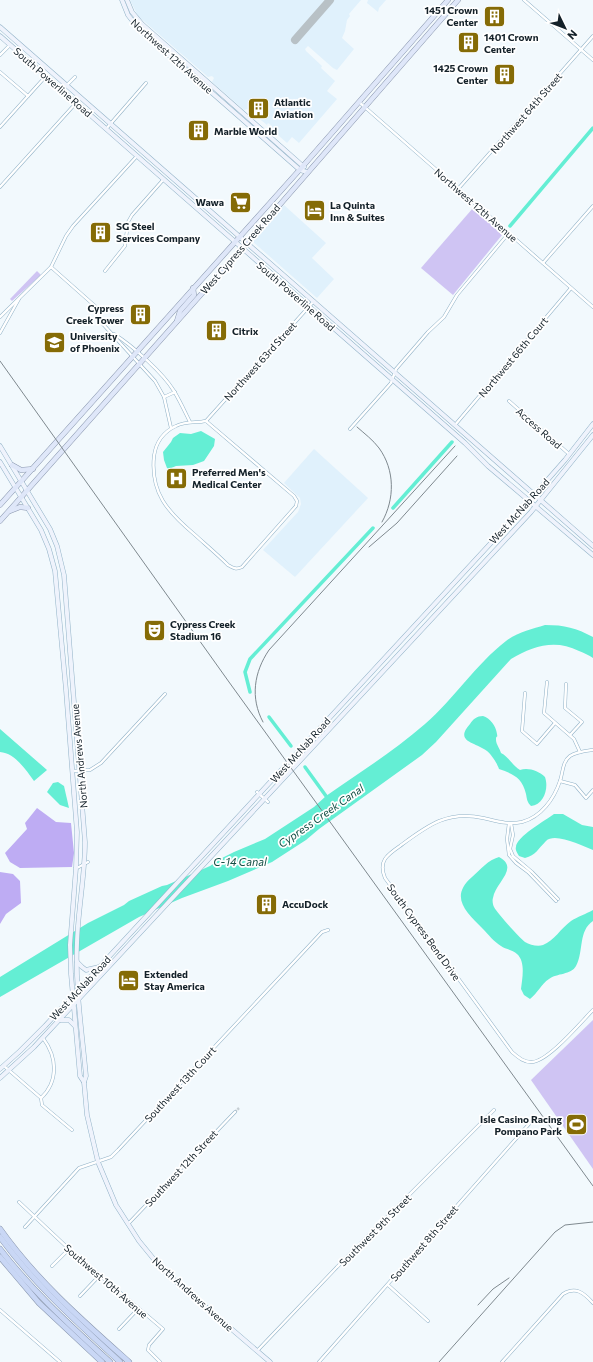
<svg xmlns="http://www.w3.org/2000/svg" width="593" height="1362" viewBox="0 0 593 1362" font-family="Commissioner,sans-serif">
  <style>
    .built { fill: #e0f1fc }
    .green { fill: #cfc4f3 }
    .forest { fill: #beacf3 }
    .water { fill: #64eed4 }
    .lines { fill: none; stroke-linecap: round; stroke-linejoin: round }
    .canal { stroke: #64eed4; stroke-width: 3.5 }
    .taxiway { stroke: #b8c1c6; stroke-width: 8 }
    .street-tunnel { stroke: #c6ced3; stroke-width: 2.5; stroke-dasharray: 2.5 1; stroke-linecap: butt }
    .street-casing { stroke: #91b2c7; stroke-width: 3.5 }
    .secondary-casing { stroke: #91b2c7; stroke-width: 5 }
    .primary-casing { stroke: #8a97ae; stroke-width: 5.5 }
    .highway-casing { stroke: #8a97ae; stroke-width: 6 }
    .street { stroke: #fff; stroke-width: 2.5 }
    .secondary { stroke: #eff3fc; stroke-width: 4 }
    .primary { stroke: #dfe7f9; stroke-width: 4.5 }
    .highway { stroke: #c9d7f5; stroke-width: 5 }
    .rail { stroke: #7f898f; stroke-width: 1 }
    .labels { text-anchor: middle; stroke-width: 3.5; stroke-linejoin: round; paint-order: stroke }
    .poi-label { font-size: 10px; font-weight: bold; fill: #142129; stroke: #fff; text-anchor: start }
    .street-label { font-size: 10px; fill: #142129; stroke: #fff }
    .water-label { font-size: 11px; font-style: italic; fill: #134f44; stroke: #fff }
  </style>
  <rect width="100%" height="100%" fill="#f2f9fd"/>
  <g class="built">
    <polygon points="130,0 361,0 349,14 350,16 347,20 345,31 342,38 354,49 337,70 333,68 308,46 305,49 306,51 322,66 321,68 335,81 327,91 337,99 299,143 292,137 287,143 270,128 272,126 268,123 267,125 247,109 244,110 212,82 214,78 212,76 208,77 138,16"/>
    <polygon points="368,0 386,0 379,8 378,12 367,3"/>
    <polygon points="284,205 326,243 312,258 334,279 317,298 252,241"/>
    <polygon points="314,449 368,498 295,577 263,550 298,512 301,504 300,498 284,483"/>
  </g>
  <g class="green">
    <polygon points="473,208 502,235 453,295 421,268"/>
    <polygon points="37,271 41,275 12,301 10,299"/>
    <polygon points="593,1020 593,1169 531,1080"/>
  </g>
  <g class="forest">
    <polygon points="37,808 56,822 71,823 74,853 72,867 20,868 10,862 5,853 27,829 25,823"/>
    <polygon points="0,872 13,874 20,881 21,903 6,914 0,924"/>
  </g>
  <g class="water">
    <polygon points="201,431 215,439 214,446 204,461 193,465 176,466 169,469 167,468 164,460 163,452 171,442 173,438 180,433 191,434"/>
    <path d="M545 625C565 625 576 628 593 637V658C589 655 584 653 579 651 555 639 533 646 511 659L436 742 422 755 319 829 306 840 272 862 228 881 182 898 139 917 0 997V977L88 923 124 905 129 901 162 886 167 885 210 866 220 859 234 852 265 839 314 807 326 796C359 773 394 751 425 724 454 699 476 664 506 641 518 632 532 629 545 625Z"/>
    <path d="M483 716C490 718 496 726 497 734 498 739 496 734 496 740 496 744 500 749 501 753 509 757 512 765 520 770 528 767 539 771 545 777 549 788 544 805 531 806 527 802 527 799 526 794 522 777 513 774 499 769 497 763 491 754 487 751 475 742 454 742 470 724 473 719 477 716 483 716Z"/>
    <path d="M0 729 47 770 34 781C26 770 15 753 0 752Z"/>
    <polygon points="58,782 64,786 69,808 60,805 47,792 53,783"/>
    <path d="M554 814H563L582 825 593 827V850C582 846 555 832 546 841 538 849 536 855 525 858L519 856C517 853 515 849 516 847 516 837 546 820 554 814Z"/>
    <path d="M499 857C520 868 495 883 493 898 492 900 493 905 494 907 497 913 520 938 525 942 530 945 538 947 543 945 554 941 561 928 571 921 577 917 586 914 593 910V921C578 931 584 951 576 966 571 975 557 973 549 979 541 984 538 993 530 999L524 995 521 989C522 979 526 962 517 954 513 950 505 949 501 946 494 942 488 934 483 929 466 912 449 897 472 877 481 869 488 860 499 857Z"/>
  </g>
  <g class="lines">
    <g class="canal">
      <polyline points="510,226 593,128"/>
      <polyline points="393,508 452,442"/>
      <polyline points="250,692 245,672 250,659 373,528"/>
      <polyline points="269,717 291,746"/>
      <polyline points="305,767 326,796"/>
    </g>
    <polyline class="taxiway" points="295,40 330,0"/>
    <polyline class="street-tunnel" points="235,1112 239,1108"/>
    <defs>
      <g id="street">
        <polyline points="524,0 593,60"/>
        <polyline points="0,55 10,45"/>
        <polyline points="0,72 28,96"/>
        <polyline points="67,85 75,77"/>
        <polyline points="359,102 593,307"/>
        <polyline points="0,127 46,76"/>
        <polyline points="106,129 146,83"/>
        <polyline points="0,187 76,103"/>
        <polyline points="458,189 593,36"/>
        <polyline points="543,263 593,206"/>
        <polyline points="51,267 95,306 101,322 155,381 164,397 171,428"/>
        <polyline points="105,271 125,246 128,222 132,215 163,180"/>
        <polyline points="0,317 51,267 66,236 73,226 137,156"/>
        <polyline points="0,333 19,299"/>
        <path d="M114 334C133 346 163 373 174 391 180 401 185 412 190 422"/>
        <polyline points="164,397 175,392"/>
        <polyline points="509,401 569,454"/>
        <path d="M206 421 294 496 297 501 296 506 242 567C236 570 233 568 228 565 217 554 205 544 194 534 168 512 150 493 154 456 156 442 163 432 176 426 186 421 196 423 206 421Z"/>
        <polyline points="206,421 314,301"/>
        <polyline points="455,425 571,288"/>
        <polyline points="350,429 391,383 396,369 428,332 444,317 457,295 508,234"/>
        <polyline points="547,682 544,713 574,739 580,752"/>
        <polyline points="566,684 565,708 582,722 570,735"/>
        <polyline points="525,693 522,731 537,744 555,723"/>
        <path d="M593 750C585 751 576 752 570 756 562 762 563 773 560 781 554 799 541 817 522 822 508 825 496 821 483 818 447 810 427 826 400 846 387 855 378 861 385 878L512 1052C518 1057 523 1062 531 1062 547 1063 581 1022 593 1010"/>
        <polyline points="72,771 90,770 101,763 165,694"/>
        <polyline points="560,781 575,785 586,798 593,790"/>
        <polyline points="257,792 268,802"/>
        <polyline points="509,823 507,839 509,855 516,863 528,872 556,901"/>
        <polyline points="511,823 513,835 510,849 513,856 532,872 558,899"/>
        <polyline points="77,868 88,862"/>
        <polyline points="4,1066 41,1098 42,1105 72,1130"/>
        <path d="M41 1098C59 1081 57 1057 43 1038"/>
        <polyline points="19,1202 69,1249 163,1329 149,1345 148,1350 160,1362"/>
        <polyline points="128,1224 235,1112"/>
        <polyline points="25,1227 79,1168 111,1157 118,1150 322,932 328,930"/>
        <polyline points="52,1266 69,1249"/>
        <polyline points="388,1285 428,1321"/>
        <polyline points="80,1296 100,1275"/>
        <polyline points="0,1310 60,1362"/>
        <polyline points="119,1329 138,1309"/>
        <polyline points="257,1351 337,1267 494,1110"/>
        <polyline points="319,1362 529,1124"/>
        <path d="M502 1362 563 1294C576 1286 584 1293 593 1303"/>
      </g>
      <g id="secondary">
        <polyline points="122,0 128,15 138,28 300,170 307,172"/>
        <polyline points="127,0 132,12 142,24 304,167"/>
        <polyline points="0,27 593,546"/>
        <polyline points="0,36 465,443 488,466 593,555"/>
        <path d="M0 446 50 529 57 546 64 575 85 842C85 876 78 909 77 943 75 987 82 1032 86 1076L84 1082"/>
        <polyline points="0,462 41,530 49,549 55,571 66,690 77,832 76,868 70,945 71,974 80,1076 84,1082 87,1115 98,1162 116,1205 139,1241 157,1263 172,1278 270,1362"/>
        <polyline points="77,962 82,967 86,970 99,967"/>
        <polyline points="60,1020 69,1020 75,1026"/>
        <polyline points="0,1069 20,1051 45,1026 514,518 565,460 593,424"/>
        <polyline points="0,1078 34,1047 531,512 593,435"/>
      </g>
      <g id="primary">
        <polyline points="177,321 180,311 194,295 193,288"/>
        <polyline points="12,465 21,470 33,469"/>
        <polyline points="0,505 303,166 448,0"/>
        <polyline points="10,511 20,507 28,508"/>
        <polyline points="0,521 236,255 458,0"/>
      </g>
      <g id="highway">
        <path d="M0 1229C36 1280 83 1321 129 1362"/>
        <path d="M0 1237C34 1284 78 1323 120 1362"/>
        <path d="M0 1249C32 1291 71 1326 110 1362"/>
        <polyline points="0,1257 39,1303 102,1362"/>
      </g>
    </defs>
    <use href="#street" class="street-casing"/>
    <use href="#secondary" class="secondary-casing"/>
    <use href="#primary" class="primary-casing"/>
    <use href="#highway" class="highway-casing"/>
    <use href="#street" class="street"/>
    <use href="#secondary" class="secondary"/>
    <use href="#primary" class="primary"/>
    <use href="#highway" class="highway"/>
    <g class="rail">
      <polyline points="0,361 229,682 593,1186"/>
      <path d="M357 427C365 434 373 440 379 448 395 470 395 499 382 522"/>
      <polyline points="369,547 397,523 457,456"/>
      <path d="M263 722C250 698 254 672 269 650L455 446"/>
      <polyline points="478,1305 493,1289 509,1278"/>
      <polyline points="439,1362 555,1232 565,1225 593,1222"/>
    </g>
  </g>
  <defs>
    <symbol id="building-square" viewBox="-11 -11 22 22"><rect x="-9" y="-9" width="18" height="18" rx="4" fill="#856b06" stroke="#fff"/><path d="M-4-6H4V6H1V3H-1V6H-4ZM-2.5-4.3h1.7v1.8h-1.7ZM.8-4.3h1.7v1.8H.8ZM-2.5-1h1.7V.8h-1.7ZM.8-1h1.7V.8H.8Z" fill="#fff"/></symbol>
    <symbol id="supermarket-square" viewBox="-11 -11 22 22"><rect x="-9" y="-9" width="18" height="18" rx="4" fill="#856b06" stroke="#fff"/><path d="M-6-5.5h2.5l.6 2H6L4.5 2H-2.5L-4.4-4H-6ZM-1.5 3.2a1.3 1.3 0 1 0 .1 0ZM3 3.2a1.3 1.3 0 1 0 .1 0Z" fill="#fff"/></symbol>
    <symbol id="hotel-square" viewBox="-11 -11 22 22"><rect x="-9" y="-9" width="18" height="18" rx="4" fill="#856b06" stroke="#fff"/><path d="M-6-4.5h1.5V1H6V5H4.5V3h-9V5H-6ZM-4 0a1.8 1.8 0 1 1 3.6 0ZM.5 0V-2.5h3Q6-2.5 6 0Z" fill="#fff"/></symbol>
    <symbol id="university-square" viewBox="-11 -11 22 22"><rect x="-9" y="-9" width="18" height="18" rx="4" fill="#856b06" stroke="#fff"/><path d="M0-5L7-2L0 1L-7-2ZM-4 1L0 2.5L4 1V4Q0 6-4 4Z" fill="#fff"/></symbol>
    <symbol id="hospital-square" viewBox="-11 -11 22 22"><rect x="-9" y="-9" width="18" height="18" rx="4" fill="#856b06" stroke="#fff"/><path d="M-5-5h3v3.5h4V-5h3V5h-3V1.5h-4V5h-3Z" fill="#fff"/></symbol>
    <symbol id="theatre-square" viewBox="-11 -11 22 22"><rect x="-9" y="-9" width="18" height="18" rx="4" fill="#856b06" stroke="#fff"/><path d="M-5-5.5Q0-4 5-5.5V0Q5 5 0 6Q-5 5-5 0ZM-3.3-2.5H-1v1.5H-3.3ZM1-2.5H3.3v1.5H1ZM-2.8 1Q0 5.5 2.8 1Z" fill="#fff"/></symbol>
    <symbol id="stadium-square" viewBox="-11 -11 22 22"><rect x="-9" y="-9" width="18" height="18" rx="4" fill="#856b06" stroke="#fff"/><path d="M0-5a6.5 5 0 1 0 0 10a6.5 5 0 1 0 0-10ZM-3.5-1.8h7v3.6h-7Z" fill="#fff"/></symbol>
  </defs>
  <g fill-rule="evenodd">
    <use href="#building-square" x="482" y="4" width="25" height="25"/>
    <use href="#building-square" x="456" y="30" width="25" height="25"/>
    <use href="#building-square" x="492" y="62" width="25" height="25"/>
    <use href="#building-square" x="246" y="96" width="25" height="25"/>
    <use href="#building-square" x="186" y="118" width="25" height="25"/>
    <use href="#supermarket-square" x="228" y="190" width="25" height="25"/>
    <use href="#hotel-square" x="302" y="198" width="25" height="25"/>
    <use href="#building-square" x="88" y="220" width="25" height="25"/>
    <use href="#building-square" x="128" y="302" width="25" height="25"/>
    <use href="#building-square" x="204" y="318" width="25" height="25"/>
    <use href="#university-square" x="42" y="330" width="25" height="25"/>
    <use href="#hospital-square" x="164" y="466" width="25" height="25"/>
    <use href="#theatre-square" x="142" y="618" width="25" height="25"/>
    <use href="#building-square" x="254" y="892" width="25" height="25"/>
    <use href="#hotel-square" x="116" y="968" width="25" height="25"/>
    <use href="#stadium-square" x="564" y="1112" width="25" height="25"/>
  </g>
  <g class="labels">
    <g class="poi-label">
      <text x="478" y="14" text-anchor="end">1451 Crown<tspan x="478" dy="12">Center</tspan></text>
      <text x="484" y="41">1401 Crown<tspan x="484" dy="12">Center</tspan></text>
      <text x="488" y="72" text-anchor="end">1425 Crown<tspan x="488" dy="12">Center</tspan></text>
      <text x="274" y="106">Atlantic<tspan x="274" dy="12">Aviation</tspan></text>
      <text x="214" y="135">Marble World</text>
      <text x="224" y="206" text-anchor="end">Wawa</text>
      <text x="330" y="209">La Quinta<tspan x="330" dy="12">Inn &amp; Suites</tspan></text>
      <text x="116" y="230">SG Steel<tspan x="116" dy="12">Services Company</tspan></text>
      <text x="124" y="312" text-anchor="end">Cypress<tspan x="124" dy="12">Creek Tower</tspan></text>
      <text x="232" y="335">Citrix</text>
      <text x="70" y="340">University<tspan x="70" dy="12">of Phoenix</tspan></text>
      <text x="192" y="476">Preferred Men's<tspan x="192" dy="12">Medical Center</tspan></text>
      <text x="170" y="628">Cypress Creek<tspan x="170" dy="12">Stadium 16</tspan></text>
      <text x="282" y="908">AccuDock</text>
      <text x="144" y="978">Extended<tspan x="144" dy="12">Stay America</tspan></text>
      <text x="562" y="1123" text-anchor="end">Isle Casino Racing<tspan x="562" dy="12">Pompano Park</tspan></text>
    </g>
    <g class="street-label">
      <text transform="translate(172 56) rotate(42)" y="4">Northwest 12th Avenue</text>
      <text transform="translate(53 82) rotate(41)" y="4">South Powerline Road</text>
      <text transform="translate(526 113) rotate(-49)" y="4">Northwest 64th Street</text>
      <text transform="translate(476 205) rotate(41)" y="4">Northwest 12th Avenue</text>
      <text transform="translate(240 249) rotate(-49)" y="4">West Cypress Creek Road</text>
      <text transform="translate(296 296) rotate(41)" y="4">South Powerline Road</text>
      <text transform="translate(513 357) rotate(-50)" y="4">Northwest 66th Court</text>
      <text transform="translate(260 361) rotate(-48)" y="4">Northwest 63rd Street</text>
      <text transform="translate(539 428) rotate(41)" y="4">Access Road</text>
      <text transform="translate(519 511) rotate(-48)" y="4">West McNab Road</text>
      <text transform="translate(300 750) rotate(-48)" y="4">West McNab Road</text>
      <text transform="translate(79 756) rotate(-95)" y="4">North Andrews Avenue</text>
      <text transform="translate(424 932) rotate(54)" y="4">South Cypress Bend Drive</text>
      <text transform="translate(80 988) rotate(-47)" y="4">West McNab Road</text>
      <text transform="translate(180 1084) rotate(-47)" y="4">Southwest 13th Court</text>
      <text transform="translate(181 1168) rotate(-47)" y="4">Southwest 12th Street</text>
      <text transform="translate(375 1230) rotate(-45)" y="4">Southwest 9th Street</text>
      <text transform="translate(424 1243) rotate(-49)" y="4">Southwest 8th Street</text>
      <text transform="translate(106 1281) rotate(41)" y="4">Southwest 10th Avenue</text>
      <text transform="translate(193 1294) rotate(42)" y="4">North Andrews Avenue</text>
    </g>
    <g class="water-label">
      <text transform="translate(321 816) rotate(-35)" y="4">Cypress Creek Canal</text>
      <text x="240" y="866">C-14 Canal</text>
    </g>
  </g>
  <g transform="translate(565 28) rotate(133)" stroke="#ffffff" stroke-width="3" paint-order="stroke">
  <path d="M0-3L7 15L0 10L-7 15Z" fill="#142129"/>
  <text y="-6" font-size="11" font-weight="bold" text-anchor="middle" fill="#142129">N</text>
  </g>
</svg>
